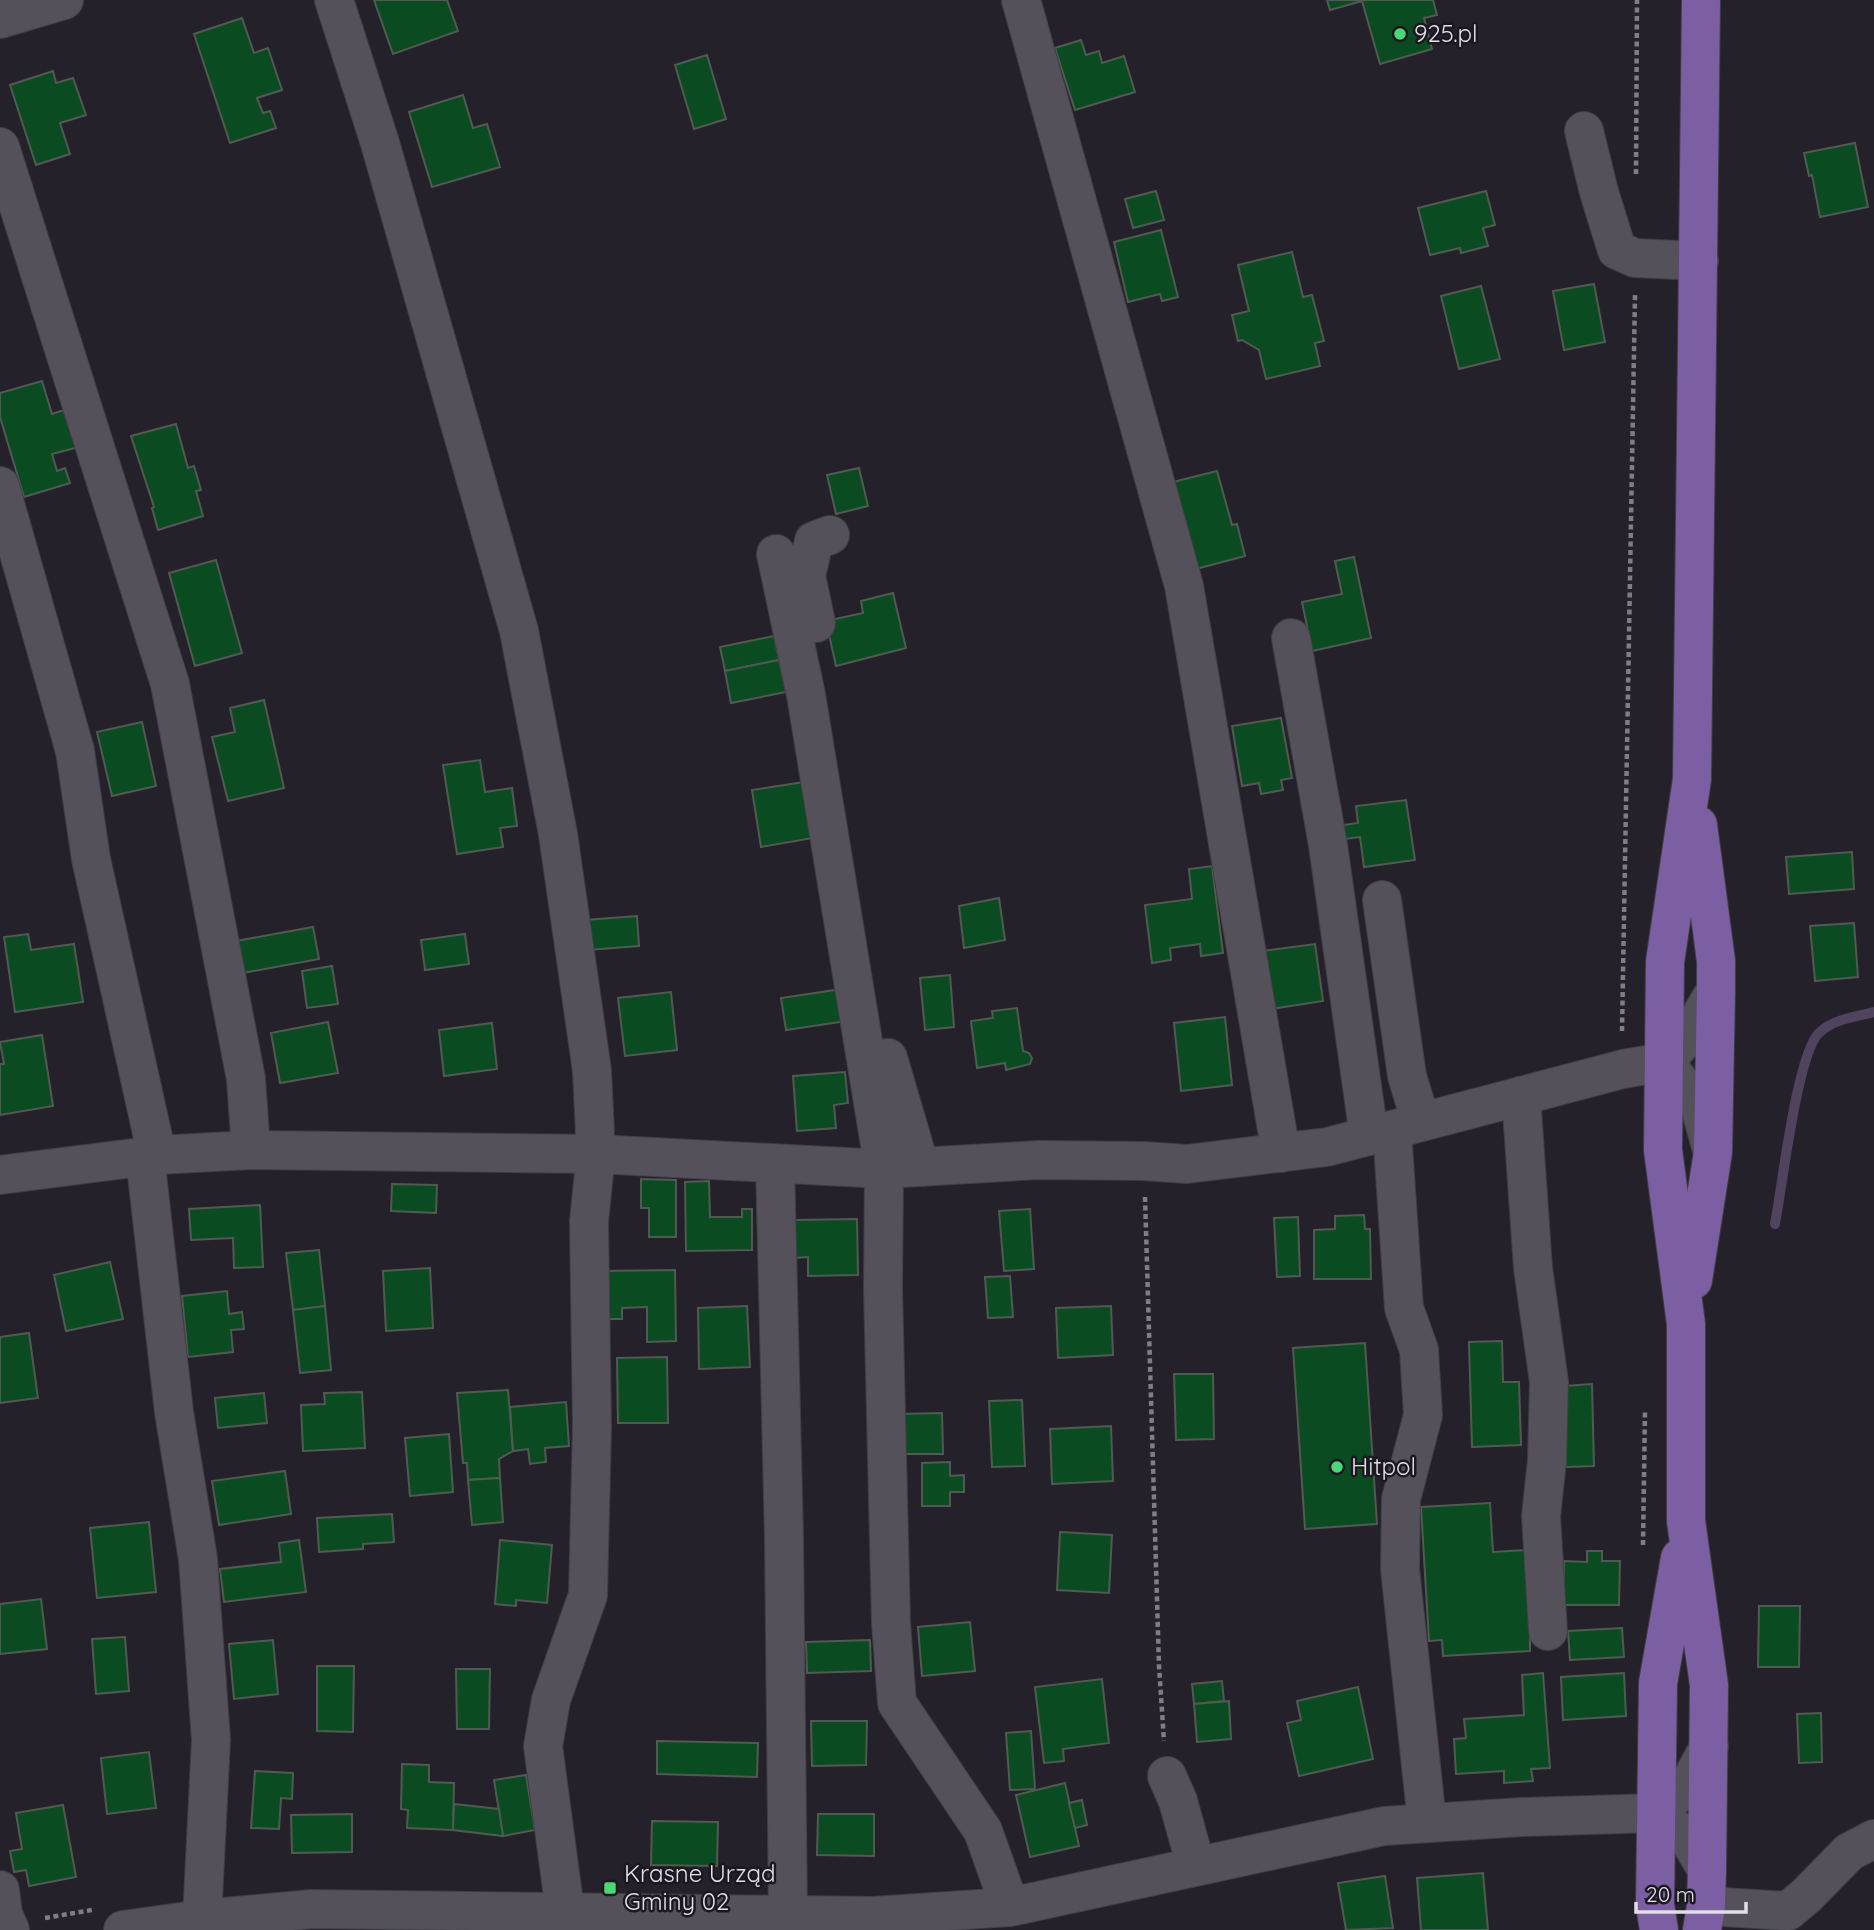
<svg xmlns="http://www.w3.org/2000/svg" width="1874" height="1930" viewBox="0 0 1874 1930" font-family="Quicksand,sans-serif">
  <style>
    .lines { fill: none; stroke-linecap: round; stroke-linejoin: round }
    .stream { stroke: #4f435d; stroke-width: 10 }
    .building { fill: #0a4b22; stroke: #515a52; stroke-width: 2 }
    .minor-casing { stroke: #403e45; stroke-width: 40 }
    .major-casing { stroke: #403e45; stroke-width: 40 }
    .path { stroke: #807e85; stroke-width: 4.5; stroke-dasharray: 5 3.5; stroke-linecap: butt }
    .minor { stroke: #54515a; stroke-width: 38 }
    .major { stroke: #7c5fa3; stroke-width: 38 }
    .poi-dot { fill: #4bd677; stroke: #1b1820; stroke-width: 2.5 }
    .labels { text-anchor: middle; stroke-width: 5; stroke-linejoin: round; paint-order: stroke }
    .poi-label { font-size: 24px; fill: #e1dfe5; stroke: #1b1820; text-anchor: start }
  </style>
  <rect width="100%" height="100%" fill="#24212a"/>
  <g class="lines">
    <path class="stream" d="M1775 1224C1782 1188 1797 1054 1819 1033 1833 1019 1855 1017 1874 1012"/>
  </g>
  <g class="building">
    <polygon points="374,0 447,0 458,31 393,54"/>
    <polygon points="1327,0 1433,0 1437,15 1424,18 1432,49 1380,64 1362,1 1330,10"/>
    <polygon points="242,18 254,53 268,48 282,90 257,98 263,113 270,111 276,128 230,143 194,34"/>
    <polygon points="1081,40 1086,55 1099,51 1102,63 1124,56 1135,92 1075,110 1055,48"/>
    <polygon points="707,55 726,119 694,129 675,65"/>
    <polygon points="53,71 56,83 73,78 86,115 60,123 70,154 36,165 10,85"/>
    <polygon points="463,95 473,128 487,124 500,167 432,187 409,112"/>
    <polygon points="1855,143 1868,207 1820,217 1812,175 1809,176 1804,153"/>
    <polygon points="1156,191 1164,220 1133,228 1125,199"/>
    <polygon points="1486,191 1495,225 1483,228 1488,246 1461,253 1460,248 1430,255 1418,208"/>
    <polygon points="1161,230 1178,297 1162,301 1160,294 1128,302 1114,242"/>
    <polygon points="1292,252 1303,297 1312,295 1324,341 1315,343 1320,366 1266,379 1259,350 1242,340 1238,341 1232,315 1249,311 1238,265"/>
    <polygon points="1594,284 1605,342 1564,350 1553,291"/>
    <polygon points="1481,286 1500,359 1459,369 1441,296"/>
    <polygon points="42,381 52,414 67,409 79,447 52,454 57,471 65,468 70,483 24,497 0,417 0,393"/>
    <polygon points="176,424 188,468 194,466 201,490 196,491 203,516 158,530 152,508 154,507 131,436"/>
    <polygon points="859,468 868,506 836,514 827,475"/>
    <polygon points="1217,471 1232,525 1237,524 1245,556 1196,569 1173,482"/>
    <polygon points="1354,557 1371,638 1312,651 1302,602 1342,594 1335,561"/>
    <polygon points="216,560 242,653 195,666 169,573"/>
    <polygon points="893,593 906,648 836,666 826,621 863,613 861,601"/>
    <polygon points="774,636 779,660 725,671 720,647"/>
    <polygon points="779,660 786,692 731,703 725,671"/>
    <polygon points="264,700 284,788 228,801 212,737 235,732 230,708"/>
    <polygon points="1281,718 1292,778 1281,780 1283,790 1261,794 1259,783 1242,786 1232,726"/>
    <polygon points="142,722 156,786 112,796 97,732"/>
    <polygon points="480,760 485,792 512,788 517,826 500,828 503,847 457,854 443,765"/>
    <polygon points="804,782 813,838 761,847 752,790"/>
    <polygon points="1406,800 1415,860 1364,867 1360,837 1345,839 1343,825 1358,823 1356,806"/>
    <polygon points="1852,852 1854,889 1789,894 1786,857"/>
    <polygon points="1212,866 1223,953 1201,956 1200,944 1170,948 1171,960 1152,963 1145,905 1192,899 1189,869"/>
    <polygon points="999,898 1005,940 964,948 959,906"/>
    <polygon points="637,916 639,946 588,950 585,920"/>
    <polygon points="1854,923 1858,977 1815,981 1810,926"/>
    <polygon points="313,927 319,959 243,973 236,941"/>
    <polygon points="28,934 31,950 74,944 83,1002 15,1012 4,937"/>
    <polygon points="465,934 469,964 425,970 421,940"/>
    <polygon points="1315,944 1323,1001 1271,1009 1262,951"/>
    <polygon points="332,966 338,1004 307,1008 302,971"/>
    <polygon points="950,975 954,1027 925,1030 920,978"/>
    <polygon points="842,989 847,1021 786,1030 781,998"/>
    <polygon points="671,992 677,1050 625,1056 618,998"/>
    <polygon points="1017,1008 1023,1051 1029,1053 1032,1058 1030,1064 1006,1070 1005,1063 977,1068 971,1021 993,1018 992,1011"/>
    <polygon points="1225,1017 1232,1085 1181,1091 1174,1023"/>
    <polygon points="328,1022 338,1073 280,1083 271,1033"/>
    <polygon points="492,1023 497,1069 444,1076 439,1030"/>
    <polygon points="42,1035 53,1106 0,1115 0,1064 4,1064 0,1042"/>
    <polygon points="845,1072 848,1103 834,1105 836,1128 797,1131 793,1076"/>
    <polygon points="641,1179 676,1180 676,1237 649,1237 649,1208 641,1208"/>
    <polygon points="709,1181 710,1217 742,1217 742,1209 752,1209 752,1250 686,1251 685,1182"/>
    <polygon points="392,1184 437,1185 436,1213 391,1211"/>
    <polygon points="260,1205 263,1267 234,1268 233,1238 191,1240 189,1209"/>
    <polygon points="1030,1209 1034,1269 1004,1271 999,1211"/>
    <polygon points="1364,1215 1365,1229 1370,1229 1371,1279 1314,1279 1314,1230 1335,1229 1335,1216"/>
    <polygon points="1298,1217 1300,1276 1277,1277 1274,1218"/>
    <polygon points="857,1219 858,1275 808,1276 808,1257 795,1258 794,1220"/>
    <polygon points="319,1250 325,1306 293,1310 286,1253"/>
    <polygon points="110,1262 123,1319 66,1331 54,1275"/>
    <polygon points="430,1268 433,1328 386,1331 383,1271"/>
    <polygon points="675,1270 676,1341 647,1342 647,1307 622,1308 622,1319 598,1319 598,1271"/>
    <polygon points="1010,1276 1013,1317 988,1318 985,1277"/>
    <polygon points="227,1291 229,1314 242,1312 244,1329 231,1330 233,1352 188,1357 182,1296"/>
    <polygon points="325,1306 331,1370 300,1373 293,1310"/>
    <polygon points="747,1306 750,1367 699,1369 698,1308"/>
    <polygon points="1111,1306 1113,1355 1058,1358 1056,1308"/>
    <polygon points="29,1333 38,1398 0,1403 0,1337"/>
    <polygon points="1502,1341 1503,1382 1519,1382 1521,1445 1472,1447 1469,1342"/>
    <polygon points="1365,1343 1377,1524 1305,1529 1293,1348"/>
    <polygon points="667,1357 668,1423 618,1423 617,1358"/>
    <polygon points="1174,1374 1213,1374 1214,1439 1176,1440"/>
    <polygon points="1592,1384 1594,1466 1566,1467 1564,1386"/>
    <polygon points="508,1390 513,1451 499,1459 500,1478 468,1480 467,1463 463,1463 457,1393"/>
    <polygon points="362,1392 365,1448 303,1451 301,1405 325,1404 324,1393"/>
    <polygon points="264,1393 267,1423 218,1428 215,1398"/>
    <polygon points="1022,1400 1025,1466 992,1467 989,1401"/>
    <polygon points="566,1402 569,1446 545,1448 546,1462 530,1464 528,1449 513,1451 510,1407"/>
    <polygon points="942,1413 943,1454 899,1454 898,1414"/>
    <polygon points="1111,1426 1113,1481 1052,1484 1050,1429"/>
    <polygon points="449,1434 453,1492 410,1496 405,1438"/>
    <polygon points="950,1462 950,1476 964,1475 964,1492 950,1492 950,1506 922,1506 922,1463"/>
    <polygon points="285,1471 291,1514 219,1525 212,1481"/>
    <polygon points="500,1478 503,1522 472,1525 468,1480"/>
    <polygon points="1490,1503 1493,1552 1528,1550 1533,1635 1530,1635 1530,1651 1443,1656 1442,1640 1429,1641 1421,1507"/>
    <polygon points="392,1514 394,1542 363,1544 363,1549 319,1552 317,1518"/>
    <polygon points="149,1522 156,1592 97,1598 90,1528"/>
    <polygon points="1060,1532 1112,1535 1109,1593 1057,1590"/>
    <polygon points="299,1540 306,1592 224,1602 220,1569 281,1562 279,1543"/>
    <polygon points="500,1540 552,1545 547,1603 516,1600 516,1606 495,1604"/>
    <polygon points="1587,1551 1602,1551 1602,1561 1620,1561 1619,1605 1564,1605 1564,1561 1587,1562"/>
    <polygon points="41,1599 47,1649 0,1654 0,1604"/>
    <polygon points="1759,1606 1800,1606 1799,1667 1758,1667"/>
    <polygon points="970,1622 975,1671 922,1676 918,1627"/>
    <polygon points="1622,1628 1624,1657 1570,1660 1568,1631"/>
    <polygon points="125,1637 129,1691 96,1694 92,1639"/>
    <polygon points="273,1640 278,1694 234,1699 229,1644"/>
    <polygon points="870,1640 871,1671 807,1673 806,1642"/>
    <polygon points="317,1666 354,1666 353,1732 317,1731"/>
    <polygon points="456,1669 490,1669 489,1729 457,1729"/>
    <polygon points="1543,1673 1550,1768 1531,1769 1533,1781 1504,1783 1504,1771 1456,1774 1454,1739 1466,1738 1464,1719 1524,1715 1522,1675"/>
    <polygon points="1624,1673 1626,1716 1563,1720 1561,1677"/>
    <polygon points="1102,1679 1109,1743 1063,1749 1064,1761 1044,1763 1035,1687"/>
    <polygon points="1222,1681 1224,1701 1194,1704 1192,1684"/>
    <polygon points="1358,1687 1373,1759 1299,1776 1287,1723 1301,1720 1297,1701"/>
    <polygon points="1229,1701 1231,1739 1197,1742 1194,1704"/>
    <polygon points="1821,1713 1822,1762 1799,1763 1797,1714"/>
    <polygon points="811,1721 867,1721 866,1765 812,1766"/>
    <polygon points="1031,1731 1035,1789 1010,1790 1006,1733"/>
    <polygon points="657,1741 758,1743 757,1777 657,1774"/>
    <polygon points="149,1752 156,1808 107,1814 101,1758"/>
    <polygon points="402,1764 429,1765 429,1782 454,1783 453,1830 407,1828 408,1810 401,1809"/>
    <polygon points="255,1771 293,1773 292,1799 281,1798 279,1829 251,1828"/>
    <polygon points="526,1775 535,1830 503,1836 494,1780"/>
    <polygon points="1065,1783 1079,1846 1030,1857 1016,1795"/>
    <polygon points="1082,1800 1087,1825 1075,1828 1069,1803"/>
    <polygon points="454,1804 499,1809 503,1836 453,1830"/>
    <polygon points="63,1805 76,1877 29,1886 26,1870 14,1872 10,1851 22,1849 16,1813"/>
    <polygon points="352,1814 352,1852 292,1853 291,1815"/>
    <polygon points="818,1814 874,1814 874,1856 817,1855"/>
    <polygon points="652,1821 718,1822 717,1866 651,1865"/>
    <polygon points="1483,1873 1488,1930 1421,1930 1417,1878"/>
    <polygon points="1385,1876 1393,1928 1346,1930 1338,1883"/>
  </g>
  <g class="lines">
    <defs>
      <g id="minor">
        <polyline points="334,0 380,143 519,631 558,834 592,1071 596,1154 589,1221 592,1426 588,1595 551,1700 543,1746 565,1911"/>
        <polyline points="1021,0 1184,586 1281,1153"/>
        <polyline points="0,19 64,0"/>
        <polyline points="1584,131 1599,192 1617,250 1635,258 1699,261"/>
        <polyline points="0,147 170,684 246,1079 251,1150"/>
        <polyline points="0,486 75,751 91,859 157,1155"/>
        <polyline points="776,554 806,695 884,1169 883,1289 891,1623 897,1703 983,1831 1010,1907"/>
        <polyline points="816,623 806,576 814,541 830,535"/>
        <polyline points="1291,638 1328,845 1369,1136"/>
        <polyline points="1382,900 1407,1076 1421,1122"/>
        <polyline points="888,1058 920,1167"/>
        <polyline points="1664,1062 1700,1107 1712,1150"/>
        <polyline points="1521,1096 1533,1268 1549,1382 1547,1461 1541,1516 1548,1631"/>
        <polyline points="1392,1130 1404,1308 1419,1350 1423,1415 1401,1499 1400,1569 1427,1822"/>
        <polyline points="145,1157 174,1412 198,1559 211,1740 202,1919"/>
        <polyline points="775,1164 784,1539 788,1916"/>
        <polyline points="0,1175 157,1155 251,1150 596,1154 884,1169 1039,1160 1143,1161 1187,1164 1327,1147 1623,1069 1664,1062 1691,1032 1716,990"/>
        <polyline points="1167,1776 1178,1801 1196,1866"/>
        <polyline points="1656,1813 1690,1841 1707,1870"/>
        <polyline points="0,1890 3,1914 10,1930"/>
        <polyline points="1706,1906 1788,1911 1807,1895 1849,1852 1874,1839"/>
        <polyline points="123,1930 202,1919 312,1909 873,1916 1010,1907 1384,1826 1522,1817 1656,1813 1690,1782 1709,1747"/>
      </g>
      <g id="major">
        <polyline points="1701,0 1692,779 1665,962 1663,1150 1686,1324 1686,1521 1709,1685 1707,1870 1706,1906 1702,1930"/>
        <polyline points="1693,1280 1713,1152 1716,990 1716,961 1698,825"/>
        <polyline points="1659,1930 1655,1905 1658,1683 1680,1558"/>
      </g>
    </defs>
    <use href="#minor" class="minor-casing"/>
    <use href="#major" class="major-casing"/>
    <g class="path">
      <polyline points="1636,174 1637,0"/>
      <polyline points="1622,1031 1635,295"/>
      <polyline points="1145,1197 1159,1666 1164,1741"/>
      <polyline points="1643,1545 1645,1410"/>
      <polyline points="45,1918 92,1910"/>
    </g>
    <use href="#minor" class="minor"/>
    <use href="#major" class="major"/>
  </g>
  <g class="poi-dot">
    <circle cx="1400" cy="34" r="7"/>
    <circle cx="1337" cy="1467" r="7"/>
    <rect x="603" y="1881" width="14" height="14" rx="3.5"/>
  </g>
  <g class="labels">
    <g class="poi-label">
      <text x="1414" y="42">925.pl</text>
      <text x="1351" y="1475">Hitpol</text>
      <text x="624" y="1882">Krasne Urząd<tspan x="624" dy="28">Gminy 02</tspan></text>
    </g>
  </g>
  <path d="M1636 1902v10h110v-10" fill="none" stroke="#e1dfe5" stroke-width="3.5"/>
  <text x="1646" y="1902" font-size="21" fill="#e1dfe5" stroke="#1b1820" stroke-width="5" paint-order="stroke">20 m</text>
</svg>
